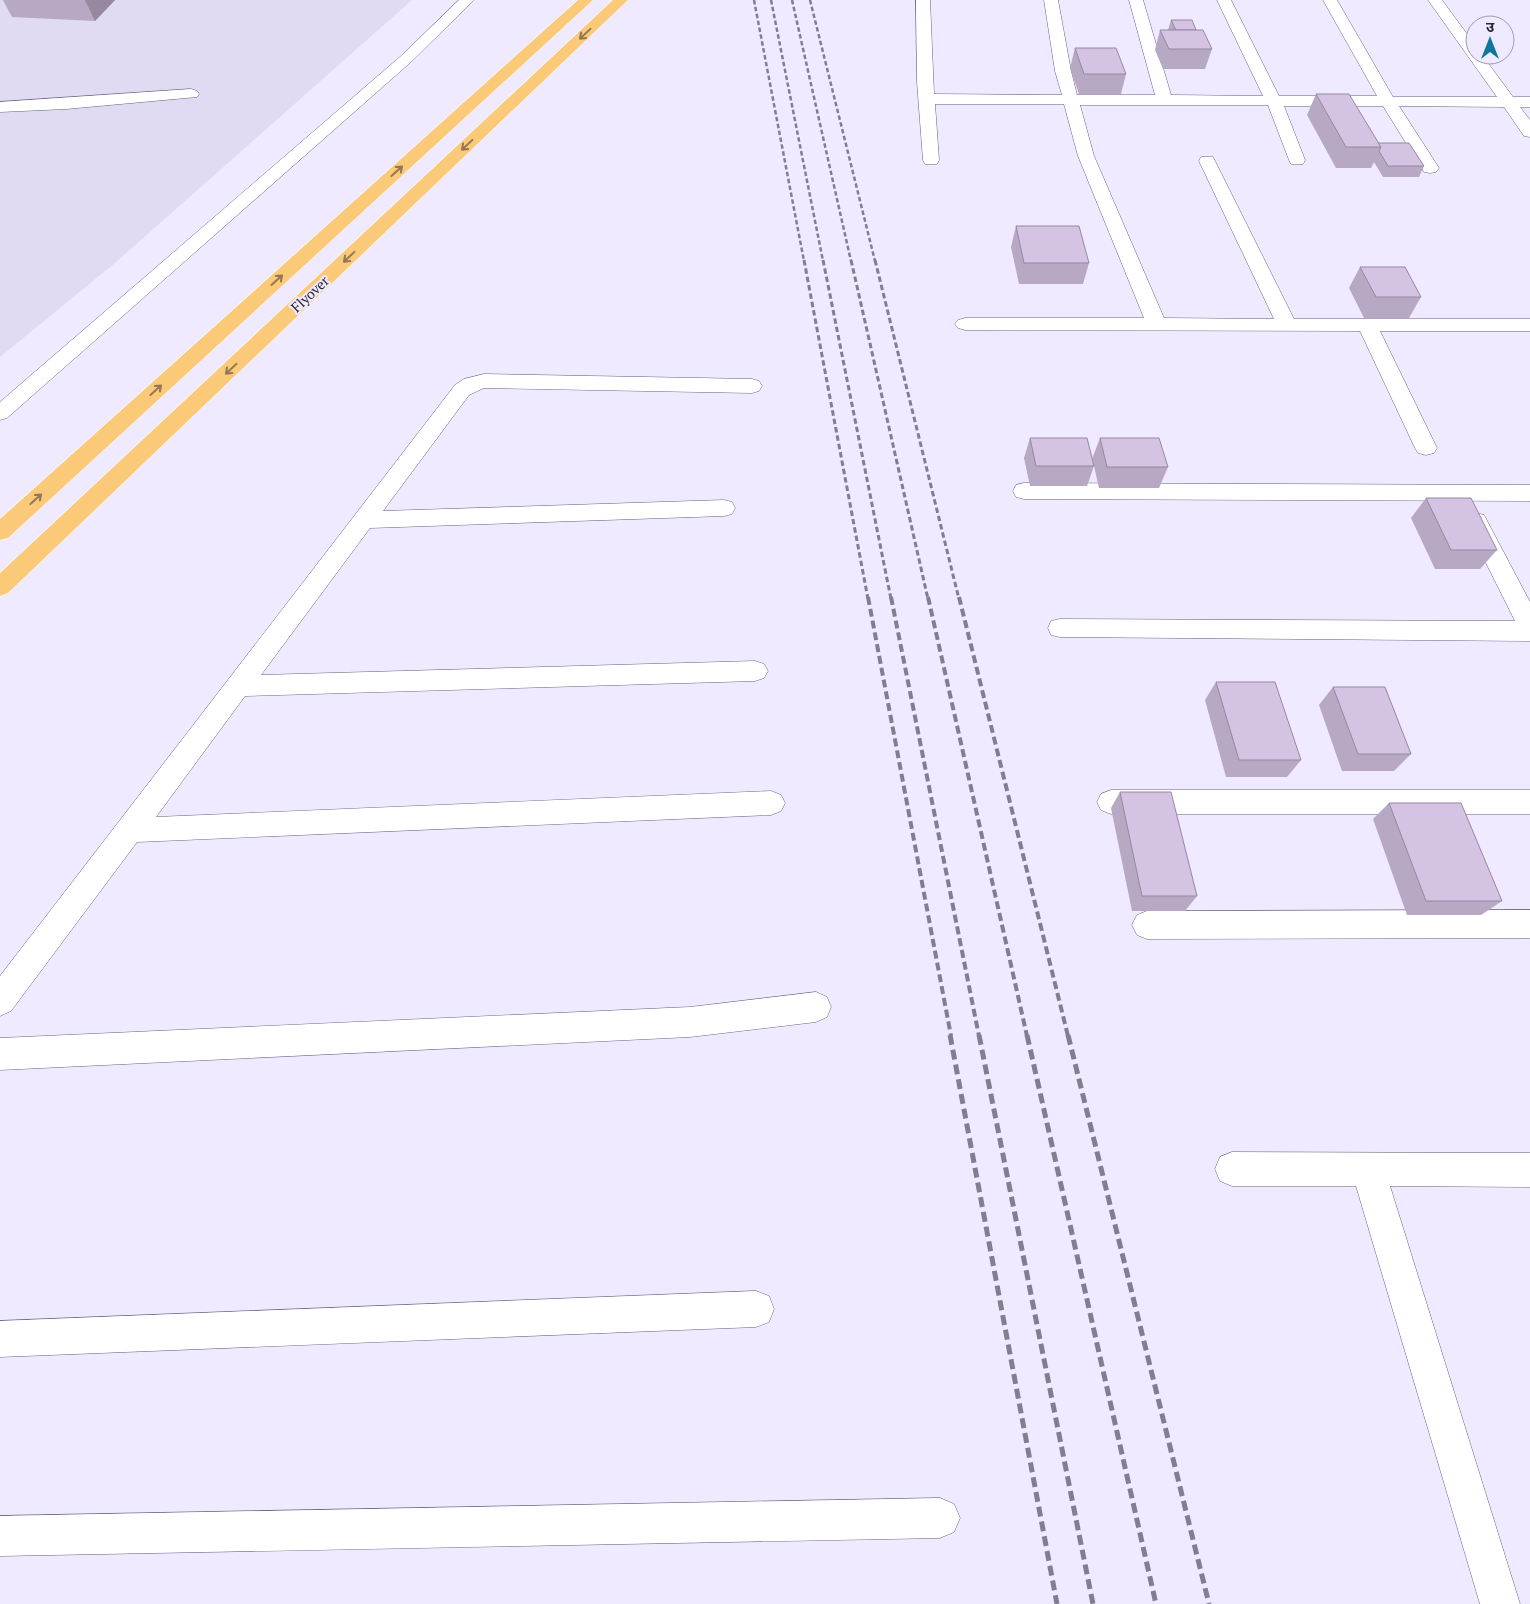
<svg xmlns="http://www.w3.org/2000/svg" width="1530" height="1604" viewBox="0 0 1530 1604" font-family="'PT Serif','Noto Sans Devanagari',serif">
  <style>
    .built { fill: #e1daf3 }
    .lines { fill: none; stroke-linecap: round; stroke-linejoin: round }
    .minor-casing { stroke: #69617e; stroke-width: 1 }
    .highway-casing { stroke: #fff; stroke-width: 1 }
    .minor { fill: #fff; fill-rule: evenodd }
    .highway { fill: #faca78; fill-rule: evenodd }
    .rail-far3 { stroke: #837e8f; stroke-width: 2.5; stroke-dasharray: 4.5 2.5; stroke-linecap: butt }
    .rail-far2 { stroke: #837e8f; stroke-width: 3; stroke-dasharray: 5.5 3; stroke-linecap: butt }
    .rail-far1 { stroke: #837e8f; stroke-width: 4; stroke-dasharray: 8 4; stroke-linecap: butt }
    .rail { stroke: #837e8f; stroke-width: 5; stroke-dasharray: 10 5; stroke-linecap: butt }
    .wall { fill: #b7a8c3 }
    .shaded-wall { fill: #95889f }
    .building { fill: #d5c3e3; stroke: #95889f }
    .oneway { stroke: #927855 }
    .labels { text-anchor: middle; stroke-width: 4; stroke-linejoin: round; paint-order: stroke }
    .far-street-label { font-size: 14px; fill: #292532; stroke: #efeaff }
  </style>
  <rect width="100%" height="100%" fill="#efeaff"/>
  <polygon class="built" points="0,0 412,0 115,263 0,357"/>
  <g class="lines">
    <defs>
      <g id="minor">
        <polygon points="459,0 474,0 411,62 7,418 0,420 0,402 401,56"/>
        <polygon points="916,0 930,0 934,94 1062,95 1055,71 1044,0 1058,0 1071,71 1077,95 1155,95 1129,0 1143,0 1171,95 1263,96 1217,0 1231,0 1279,96 1377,96 1323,0 1337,0 1393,97 1497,97 1428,0 1442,0 1475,45 1475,55 1482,55 1513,97 1530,97 1530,107 1520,107 1530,120 1530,137 1524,136 1504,107 1399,106 1439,168 1436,172 1430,173 1424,172 1383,106 1284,106 1305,160 1303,164 1291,164 1289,160 1268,105 1080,105 1094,156 1164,318 1274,319 1199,161 1201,157 1213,157 1294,319 1530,319 1530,331 1380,331 1437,448 1434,453 1426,455 1418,453 1415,448 1360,331 965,330 958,328 955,324 958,320 965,318 1144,318 1078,156 1064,104 935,104 939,160 937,164 925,164 923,160 917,82"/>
        <polygon points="191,89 197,91 199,94 197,97 66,109 0,112 0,102"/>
        <polygon points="484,374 752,379 759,381 762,386 759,391 752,393 484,388 469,395 383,511 724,500 732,502 735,508 732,514 724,516 370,528 261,675 755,661 764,664 768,671 764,678 755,681 245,696 156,817 771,791 781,795 785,803 781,811 771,815 137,842 11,1011 0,1016 0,976 455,385 464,379"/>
        <polygon points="1024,483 1530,485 1530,501 1024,499 1016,497 1013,491 1016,485"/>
        <polygon points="1476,513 1484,515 1530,602 1530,641 1060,637 1051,635 1048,628 1051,621 1060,619 1515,621 1465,521 1468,515"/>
        <polygon points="1111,790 1530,790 1530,814 1111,814 1101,810 1097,802 1101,794"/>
        <polygon points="1530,910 1530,938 1147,939 1137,935 1132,925 1137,915 1147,911"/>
        <polygon points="816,992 827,997 831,1007 827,1017 816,1022 690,1037 0,1070 0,1038 690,1007"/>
        <polygon points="1232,1152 1530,1153 1530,1187 1390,1186 1520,1604 1480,1604 1356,1186 1232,1186 1220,1181 1215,1169 1220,1157"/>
        <polygon points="756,1291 769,1296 774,1309 769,1322 756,1327 0,1357 0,1321"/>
        <polygon points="940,1498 954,1504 960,1518 954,1532 940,1538 0,1556 0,1516"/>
      </g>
      <g id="highway">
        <polygon points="578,0 593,0 8,538 0,540 0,519"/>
        <polygon points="613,0 628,0 8,593 0,596 0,573"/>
      </g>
    </defs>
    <use href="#minor" class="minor-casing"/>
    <use href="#highway" class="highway-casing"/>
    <use href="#minor" class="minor"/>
    <use href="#highway" class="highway"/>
    <g class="rail-far3">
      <polyline points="754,0 804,261"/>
      <polyline points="771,0 823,261"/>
      <polyline points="792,0 851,261"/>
      <polyline points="810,0 875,261"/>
    </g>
    <g class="rail-far2">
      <polyline points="804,260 868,599"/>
      <polyline points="823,260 891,599"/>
      <polyline points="851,260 928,599"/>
      <polyline points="875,260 959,599"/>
    </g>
    <g class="rail-far1">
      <polyline points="868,597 951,1036"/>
      <polyline points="891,597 979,1036"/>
      <polyline points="928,597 1027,1036"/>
      <polyline points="959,597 1068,1036"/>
    </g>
    <g class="rail">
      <polyline points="950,1035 1057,1604"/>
      <polyline points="979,1035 1093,1604"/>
      <polyline points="1027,1035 1156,1604"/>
      <polyline points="1068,1035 1209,1604"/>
    </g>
  </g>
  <g class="wall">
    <polygon points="3,0 115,0 95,21 12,17"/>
    <polygon points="1171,20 1196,30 1212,49 1205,69 1163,69 1155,50 1160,30 1168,30"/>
    <polygon points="1075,48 1126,74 1121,94 1079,94 1070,68"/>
    <polygon points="1316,94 1378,143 1424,166 1419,177 1383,177 1374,162 1371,168 1336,168 1307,115"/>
    <polygon points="1016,226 1089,263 1083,284 1019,284 1011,247"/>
    <polygon points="1360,267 1421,297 1409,318 1364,318 1349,288"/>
    <polygon points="1030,438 1092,459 1100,438 1168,467 1159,488 1099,488 1094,466 1087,486 1030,486 1024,458"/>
    <polygon points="1426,498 1497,550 1480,569 1435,569 1411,518"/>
    <polygon points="1216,682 1301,760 1287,777 1226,777 1205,700"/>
    <polygon points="1333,687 1411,754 1394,771 1342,771 1319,705"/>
    <polygon points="1120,792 1197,896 1185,911 1132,911 1111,808"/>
    <polygon points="1389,803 1502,901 1481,915 1407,915 1373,819"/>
  </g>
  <polygon class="shaded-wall" points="85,0 115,0 95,21"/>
  <g class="building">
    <polygon points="1171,20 1192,20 1196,30 1176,30"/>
    <polygon points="1160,30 1203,30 1212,49 1169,49"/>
    <polygon points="1075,48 1116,48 1126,74 1084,74"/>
    <polygon points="1316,94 1349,94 1381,147 1346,147"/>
    <polygon points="1378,143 1409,143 1424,166 1388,166 1379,151 1381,147"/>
    <polygon points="1016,226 1079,226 1089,263 1024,263"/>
    <polygon points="1360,267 1405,267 1421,297 1376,297"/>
    <polygon points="1030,438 1087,438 1094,466 1036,466"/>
    <polygon points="1100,438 1159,438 1168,467 1107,467"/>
    <polygon points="1426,498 1471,498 1497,550 1451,550"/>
    <polygon points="1216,682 1275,682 1301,760 1239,760"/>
    <polygon points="1333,687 1385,687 1411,754 1358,754"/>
    <polygon points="1120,792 1171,792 1197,896 1142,896"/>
    <polygon points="1389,803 1461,803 1502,901 1426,901"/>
  </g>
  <defs><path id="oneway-shaft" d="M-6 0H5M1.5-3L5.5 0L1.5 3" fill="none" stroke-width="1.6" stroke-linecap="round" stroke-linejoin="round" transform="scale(1.25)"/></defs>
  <g class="oneway">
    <use href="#oneway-shaft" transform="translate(585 34) rotate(137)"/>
    <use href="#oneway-shaft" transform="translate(467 145) rotate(137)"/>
    <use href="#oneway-shaft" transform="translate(397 171) rotate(-42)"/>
    <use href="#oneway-shaft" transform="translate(349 257) rotate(137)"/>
    <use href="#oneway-shaft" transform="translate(277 280) rotate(-42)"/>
    <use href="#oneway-shaft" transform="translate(231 369) rotate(137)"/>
    <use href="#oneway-shaft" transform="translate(156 390) rotate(-42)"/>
    <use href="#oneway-shaft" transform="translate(36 499) rotate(-42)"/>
  </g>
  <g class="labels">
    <g class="far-street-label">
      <text transform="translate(310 294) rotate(-43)" y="5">Flyover</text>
    </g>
  </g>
  <g transform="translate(1490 40)"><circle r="24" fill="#efeaff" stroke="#a09bad"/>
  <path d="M0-4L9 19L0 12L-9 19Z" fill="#0d77a2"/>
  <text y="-8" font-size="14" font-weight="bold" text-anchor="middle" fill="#292532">उ</text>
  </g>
</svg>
